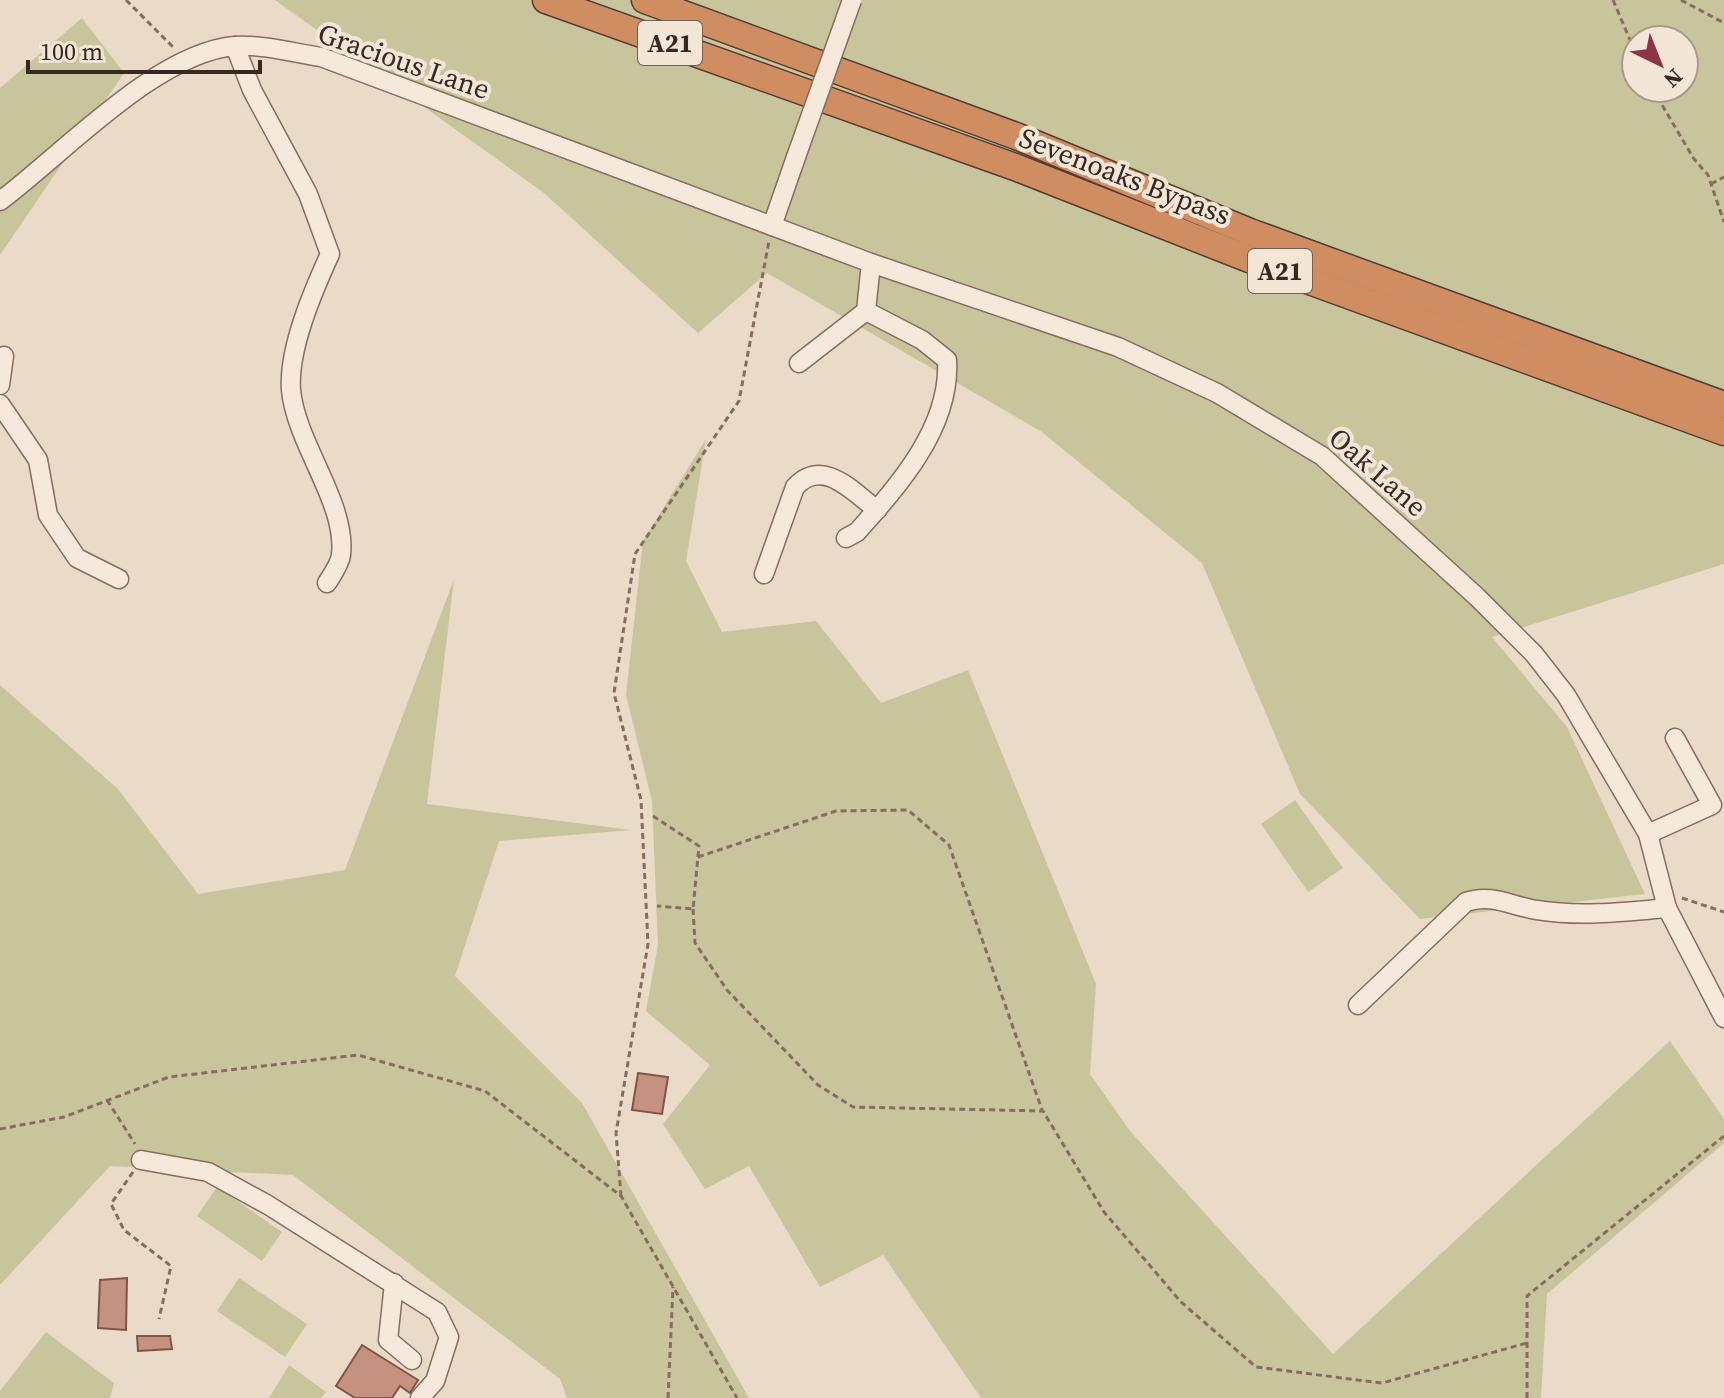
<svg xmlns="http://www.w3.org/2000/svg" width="1724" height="1398" viewBox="0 0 1724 1398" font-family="'Source Serif 4',serif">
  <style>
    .green { fill: #c8c59d; fill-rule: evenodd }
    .building { fill: #c59282; stroke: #825447; stroke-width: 2 }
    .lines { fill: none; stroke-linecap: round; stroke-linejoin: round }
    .minor-casing { stroke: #856d5f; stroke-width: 21 }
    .highway-casing { stroke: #533c33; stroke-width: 29 }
    .path { stroke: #856d5f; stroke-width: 3; stroke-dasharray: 6 4; stroke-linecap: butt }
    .minor { stroke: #f6e9db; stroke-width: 18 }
    .highway { stroke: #d18d62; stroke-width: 26 }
    .minor-bridge-casing { stroke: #856d5f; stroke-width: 21; stroke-linecap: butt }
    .minor-bridge { stroke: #f6e9db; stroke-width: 18 }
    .labels { text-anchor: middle; stroke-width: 8; stroke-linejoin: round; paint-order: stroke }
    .shield { fill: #f3e6d7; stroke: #6f6158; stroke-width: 2 }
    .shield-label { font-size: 26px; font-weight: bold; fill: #372821 }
    .street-label { font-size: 28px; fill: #372821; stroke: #f3e6d7 }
  </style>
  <rect width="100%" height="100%" fill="#eadac8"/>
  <g class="green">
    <path d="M275 0H1724V564L1492 637 1567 727 1645 894 1420 919 1300 794 1202 563 1042 432 767 273 698 333 544 193ZM1636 40H1684V88H1636Z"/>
    <polygon points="82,18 124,73 0,255 0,88"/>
    <polygon points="706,439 686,561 722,632 816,621 881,703 968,670 1096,984 1090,1074 1130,1131 1333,1354 1670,1041 1724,1119 1724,1143 1547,1294 1541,1398 981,1398 883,1255 820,1287 749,1166 705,1189 663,1124 710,1065 646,1011 658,945 652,801 626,695 643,541"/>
    <polygon points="454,579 427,804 631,830 499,841 455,976 582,1103 749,1398 567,1398 560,1379 293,1175 110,1166 0,1285 0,685 118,789 198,894 345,870"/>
    <polygon points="1295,800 1343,868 1308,892 1261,824"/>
    <polygon points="217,1187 282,1232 262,1261 197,1216"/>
    <polygon points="239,1278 307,1324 285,1357 217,1311"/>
    <polygon points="46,1332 114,1383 110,1398 0,1398 0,1391"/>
    <polygon points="289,1365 326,1392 321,1398 269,1398"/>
  </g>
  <g class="building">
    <polygon points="638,1073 668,1077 662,1114 632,1110"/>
    <polygon points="127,1278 126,1330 98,1328 100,1280"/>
    <polygon points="137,1336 170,1336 172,1349 138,1351"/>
    <polygon points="362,1345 418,1380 410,1393 400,1386 392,1398 355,1398 336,1386"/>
  </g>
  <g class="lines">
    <defs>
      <g id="minor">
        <path d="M235 46 252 90 308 194 330 254C313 291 288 349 291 390 296 444 347 503 341 555 340 564 332 575 327 583"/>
        <path d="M0 201C62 155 157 52 235 46 262 44 294 53 321 57L871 263 1118 347 1217 393 1322 456 1477 597 1534 654 1566 695 1648 834 1667 908 1724 1018"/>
        <polyline points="772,226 796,157"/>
        <polyline points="799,363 866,311"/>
        <polyline points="0,385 4,356"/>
        <polyline points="0,404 38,460 48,515 77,558 119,579"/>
        <path d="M846 538 857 532C899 485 951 427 947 360L922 340 866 311 871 263"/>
        <path d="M764 574 795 487C823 457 852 491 877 510"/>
        <polyline points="1648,834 1712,805 1675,738"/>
        <path d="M1358 1005 1466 902C1491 893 1511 906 1537 910 1580 917 1624 912 1667 908"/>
        <polyline points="141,1160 208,1172 268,1205 437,1312 449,1337 435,1381 420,1398"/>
        <polyline points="394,1283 388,1340 412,1360"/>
      </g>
      <g id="highway">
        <polyline points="546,0 1015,167 1249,259 1724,432"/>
        <polyline points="645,0 1016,136 1250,232 1724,405"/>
      </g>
    </defs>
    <use href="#minor" class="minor-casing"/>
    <use href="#highway" class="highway-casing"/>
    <g class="path">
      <polyline points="126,0 174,48"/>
      <polyline points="1613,0 1636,54"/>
      <polyline points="1681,0 1724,23"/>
      <polyline points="1652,88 1694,159 1708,175 1724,222"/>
      <polyline points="1711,184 1724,177"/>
      <polyline points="653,816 699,846 693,909 657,906"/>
      <polyline points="698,857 836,811 908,810 949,845 1042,1110"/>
      <polyline points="1682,898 1724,912"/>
      <polyline points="693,909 695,943 727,990 818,1085 853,1107 1043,1111 1104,1212 1181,1302 1256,1367 1382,1383 1527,1343"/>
      <polyline points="107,1100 135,1144"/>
      <polyline points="0,1129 64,1117 169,1077 358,1055 485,1091 621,1196 737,1398"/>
      <polyline points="133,1172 111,1204 124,1230 171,1266 159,1319"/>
      <polyline points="621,1196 616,1133 648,944 641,800 614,693 635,554 739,401 769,241"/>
      <polyline points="668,1398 673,1287"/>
      <polyline points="1527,1398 1527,1296 1724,1136"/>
    </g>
    <use href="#minor" class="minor"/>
    <use href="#highway" class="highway"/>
    <defs>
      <polyline id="minor-bridge" points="796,157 852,0"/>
    </defs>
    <use href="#minor-bridge" class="minor-bridge-casing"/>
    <use href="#minor-bridge" class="minor-bridge"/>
  </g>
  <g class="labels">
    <g class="shield">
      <rect x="638" y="21" width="64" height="44" rx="6"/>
      <rect x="1248" y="249" width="64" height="44" rx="6"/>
    </g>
    <g class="shield-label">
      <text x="670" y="52">A21</text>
      <text x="1280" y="280">A21</text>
    </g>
    <g class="street-label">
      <text transform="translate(404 61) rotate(19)" y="10">Gracious Lane</text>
      <text transform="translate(1125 176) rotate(21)" y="10">Sevenoaks Bypass</text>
      <text transform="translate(1378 472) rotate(41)" y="10">Oak Lane</text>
    </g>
  </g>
  <g transform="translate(1660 64) rotate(137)"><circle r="38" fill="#f3e6d7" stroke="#a89a8e" stroke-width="2"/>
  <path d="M0-6L14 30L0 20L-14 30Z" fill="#8e3545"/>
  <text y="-12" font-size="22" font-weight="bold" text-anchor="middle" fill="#372821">N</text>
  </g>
  <path d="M28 60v12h232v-12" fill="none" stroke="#372821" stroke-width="4"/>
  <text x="40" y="60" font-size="24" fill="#372821" stroke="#f3e6d7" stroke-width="6" paint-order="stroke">100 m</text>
</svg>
